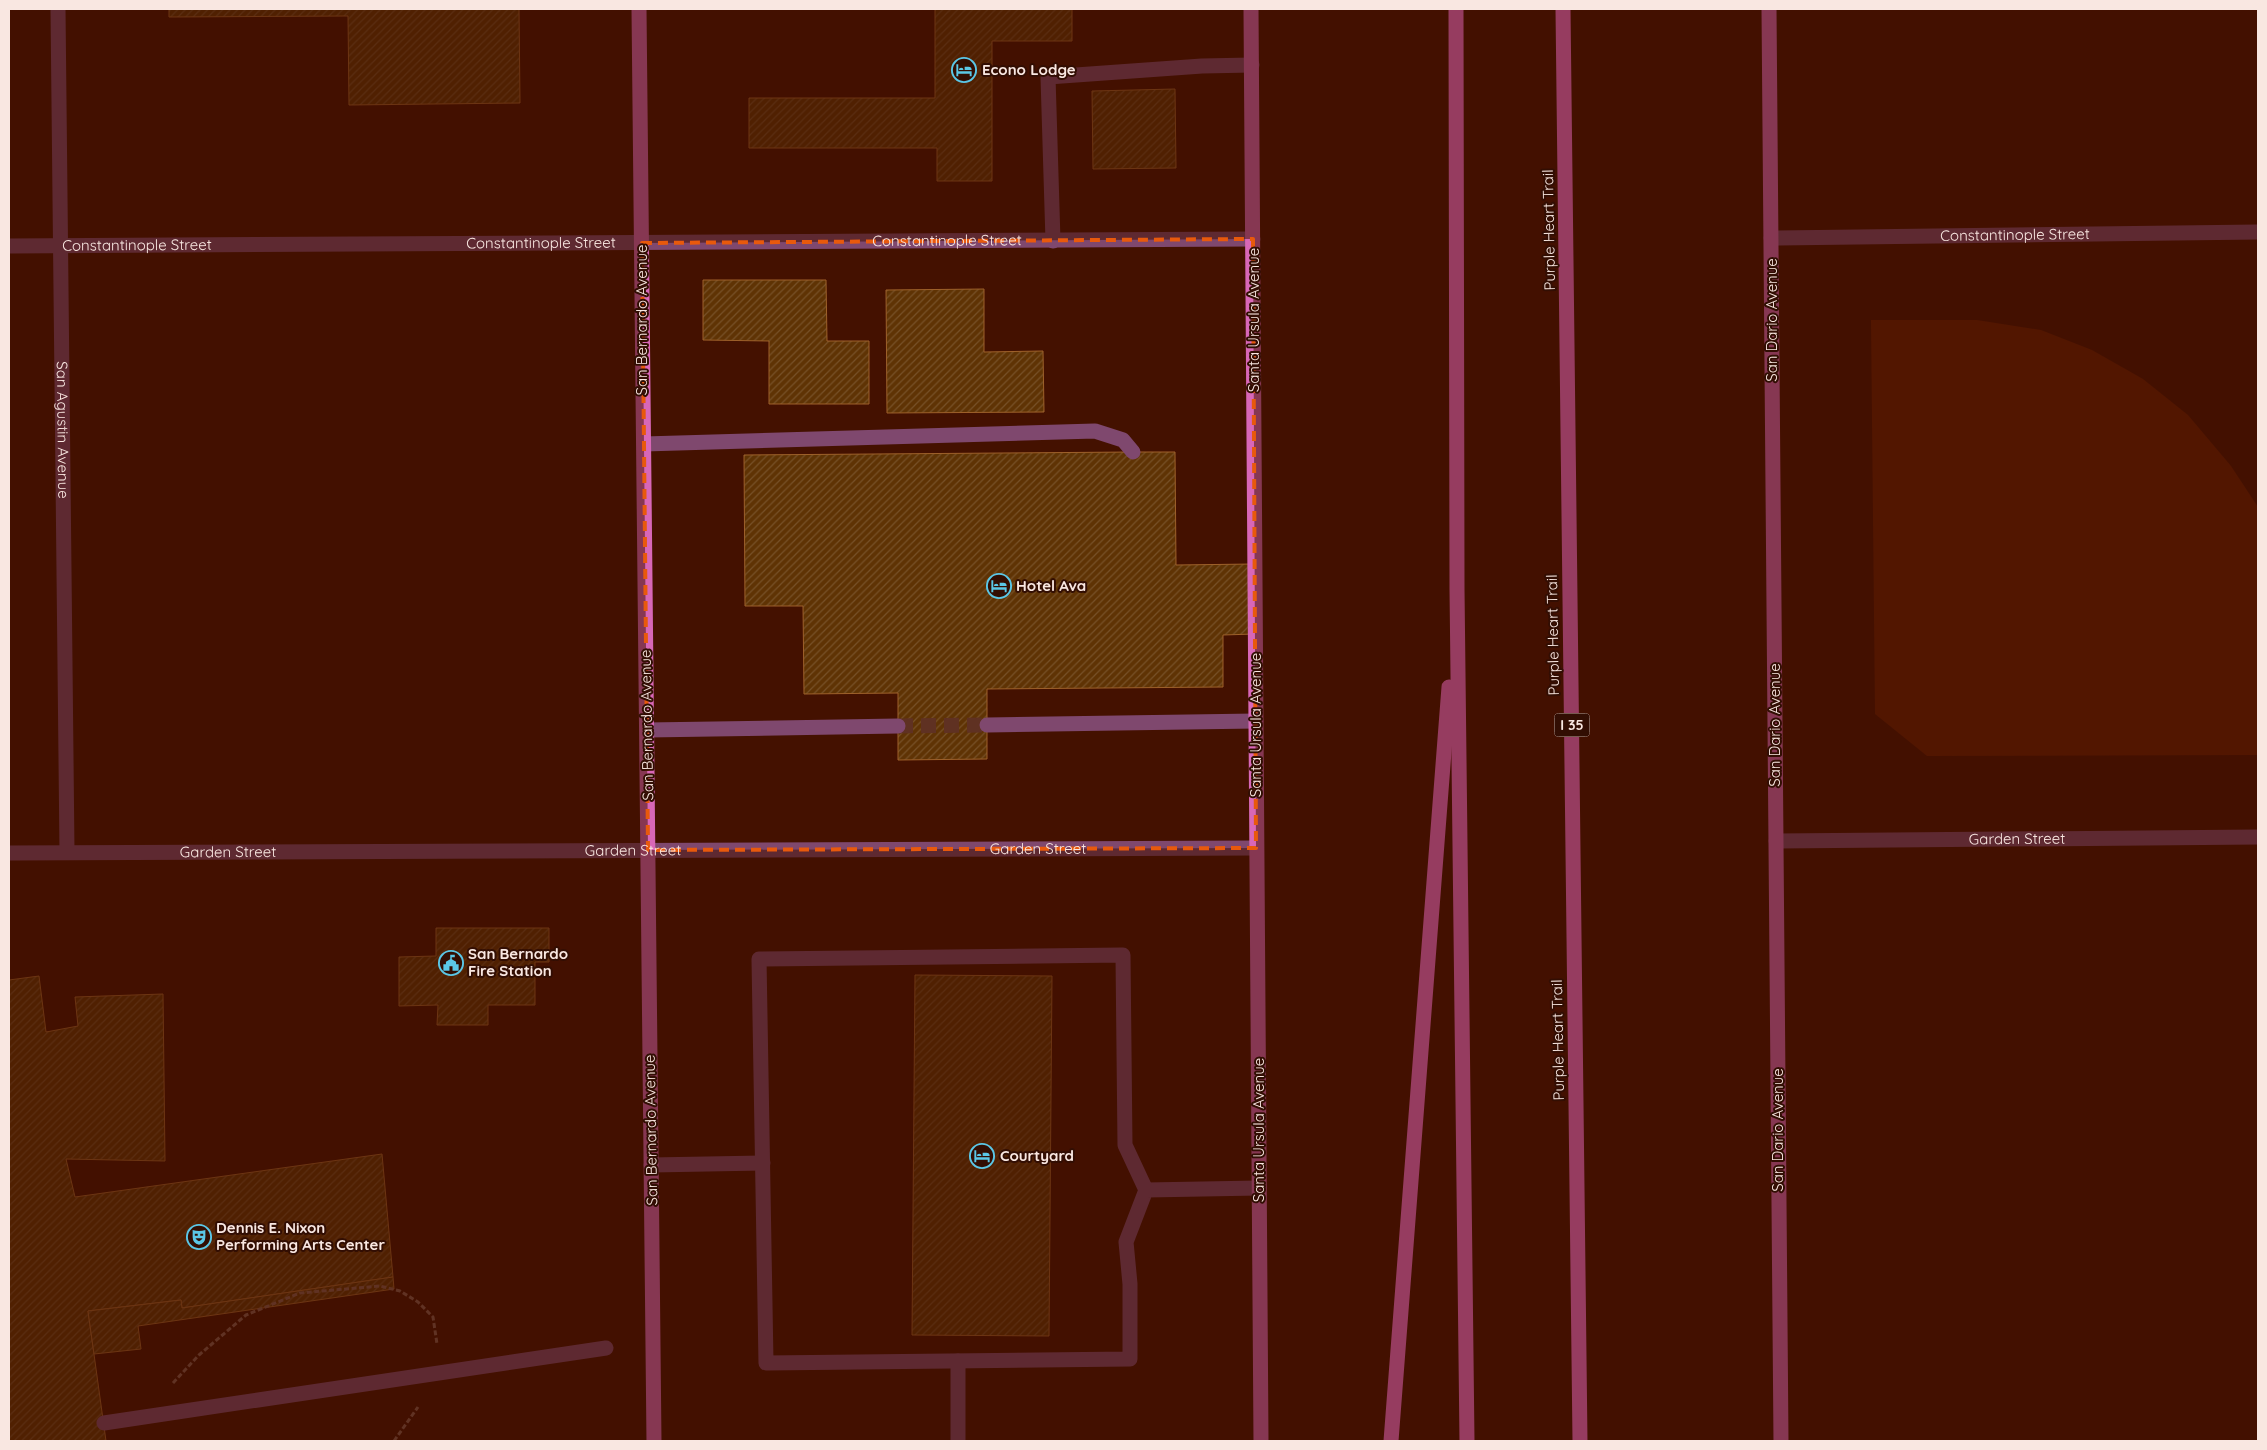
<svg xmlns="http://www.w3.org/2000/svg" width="2267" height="1450" viewBox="0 0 2267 1450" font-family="Quicksand,sans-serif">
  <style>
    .grass { fill: #641e00 }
    .building { fill: url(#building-hatch); stroke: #9e612a }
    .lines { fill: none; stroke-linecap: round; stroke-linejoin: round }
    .minor-tunnel { stroke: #5f3122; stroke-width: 15; stroke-dasharray: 15 8; stroke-linecap: butt }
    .path { stroke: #835c4f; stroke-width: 3; stroke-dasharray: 5 2.5; stroke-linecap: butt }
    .minor { stroke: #7f486e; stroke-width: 15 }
    .major { stroke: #d867b7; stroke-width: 15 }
    .highway { stroke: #fb72d4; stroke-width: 15 }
    .marked { fill: none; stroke: #e8590c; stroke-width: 4; stroke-dasharray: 10 6; stroke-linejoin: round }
    .labels { text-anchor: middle; stroke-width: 4; stroke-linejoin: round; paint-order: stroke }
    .shield { fill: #320e03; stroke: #bda69e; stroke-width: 1 }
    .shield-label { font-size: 14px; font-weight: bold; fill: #f9e7e1 }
    .poi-label { font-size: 15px; font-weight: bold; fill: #f9e7e1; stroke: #320e03; text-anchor: start }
    .street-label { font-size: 15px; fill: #f9e7e1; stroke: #320e03 }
  </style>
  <defs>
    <pattern id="building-hatch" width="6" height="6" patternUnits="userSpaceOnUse" patternTransform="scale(1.25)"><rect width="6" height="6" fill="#5f3304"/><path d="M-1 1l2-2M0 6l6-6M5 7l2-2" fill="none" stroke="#775128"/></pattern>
  </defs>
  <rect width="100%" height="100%" fill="#410"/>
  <polygon class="grass" points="1871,320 1977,320 2041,330 2092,350 2143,379 2188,415 2231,466 2258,507 2258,755 1927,756 1875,714"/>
  <g class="building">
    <polygon points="169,9 519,9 520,103 349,105 348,16 169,17"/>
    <polygon points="935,9 1172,9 1072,9 1072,41 992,41 992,181 937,181 937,148 749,148 749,98 935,98"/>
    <polygon points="1175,89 1176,168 1093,169 1092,91"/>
    <polygon points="703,280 826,280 827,341 869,341 869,404 769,404 769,341 703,340"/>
    <polygon points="984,289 984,352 1043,351 1044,412 887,413 886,290"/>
    <polygon points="1133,452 1175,452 1176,565 1253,564 1254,634 1223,635 1223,687 987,689 987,759 898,760 898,693 804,694 803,606 745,606 744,455"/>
    <polygon points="436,928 549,928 549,962 535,962 535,1005 488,1005 488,1025 437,1025 438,1005 399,1006 399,957 436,956"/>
    <polygon points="915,975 1052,976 1049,1336 912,1335"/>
    <polygon points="39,976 46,1032 78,1026 75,997 163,994 165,1161 66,1159 75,1197 382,1154 393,1277 182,1308 181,1300 88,1311 106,1441 9,1441 9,980"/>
    <polygon points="393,1277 394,1289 138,1326 141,1349 94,1354 88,1311 181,1300 182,1308"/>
  </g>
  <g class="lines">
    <polyline class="minor-tunnel" points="898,726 987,725"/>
    <g class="path">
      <polyline points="173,1383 199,1355 246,1315 300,1293 380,1286 400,1291 418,1302 433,1317 437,1344"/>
      <polyline points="394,1441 418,1407"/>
    </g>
    <g class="minor">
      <path id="s1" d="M58 9 67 852"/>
      <path id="s2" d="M1771 238 2258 232"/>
      <polyline points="1053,241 1048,77 1202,66 1252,65"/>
      <path id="s3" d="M9 246 1253 239"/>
      <polyline points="644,444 1095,431 1123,440 1133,452"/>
      <polyline points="987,725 1256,721"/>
      <polyline points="647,730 898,726"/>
      <path id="s4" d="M1776 841 2258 837"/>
      <path id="s5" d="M9 853 1256 848"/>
      <polyline points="651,1165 763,1163"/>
      <polyline points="1146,1190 1126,1242 1130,1284 1130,1359 766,1363 759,959 1123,955 1125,1145 1146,1190 1259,1188"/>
      <polyline points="104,1423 606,1348"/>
      <polyline points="958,1441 958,1361"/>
    </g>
    <g class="major">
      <polyline points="639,9 654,1441"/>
      <polyline points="1251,9 1261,1441"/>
      <polyline points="1769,9 1781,1441"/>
    </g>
    <g class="highway">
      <polyline points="1456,9 1457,589 1467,1441"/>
      <polyline points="1563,9 1580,1441"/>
      <polyline points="1391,1441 1449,687"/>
    </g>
  </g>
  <path d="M0 0H2267V1450H0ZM1253 239 1256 848 648 850 642 243Z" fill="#410" fill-opacity=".55" fill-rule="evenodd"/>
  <path class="marked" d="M1253 239 1256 848 648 850 642 243Z"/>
  <defs>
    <symbol id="hotel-ring" viewBox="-11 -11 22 22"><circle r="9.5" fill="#320e03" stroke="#5bc7e7" stroke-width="1.5"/><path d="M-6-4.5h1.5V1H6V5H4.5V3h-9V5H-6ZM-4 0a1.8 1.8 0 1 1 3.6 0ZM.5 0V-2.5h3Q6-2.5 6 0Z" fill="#5bc7e7"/></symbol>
    <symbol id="civic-ring" viewBox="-11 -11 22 22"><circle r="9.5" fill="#320e03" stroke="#5bc7e7" stroke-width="1.5"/><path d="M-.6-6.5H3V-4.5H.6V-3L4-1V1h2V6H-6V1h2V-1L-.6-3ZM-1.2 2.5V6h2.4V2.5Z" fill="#5bc7e7"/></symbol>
    <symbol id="theatre-ring" viewBox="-11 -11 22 22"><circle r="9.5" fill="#320e03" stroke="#5bc7e7" stroke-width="1.5"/><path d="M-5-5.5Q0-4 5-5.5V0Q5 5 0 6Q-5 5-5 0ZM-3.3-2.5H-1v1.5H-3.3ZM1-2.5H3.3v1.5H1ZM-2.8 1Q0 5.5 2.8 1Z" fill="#5bc7e7"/></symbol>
  </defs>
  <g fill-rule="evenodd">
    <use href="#hotel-ring" x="950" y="56" width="28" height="28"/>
    <use href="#hotel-ring" x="985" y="572" width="28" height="28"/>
    <use href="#civic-ring" x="437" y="949" width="28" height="28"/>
    <use href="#hotel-ring" x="968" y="1142" width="28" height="28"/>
    <use href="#theatre-ring" x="185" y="1223" width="28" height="28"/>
  </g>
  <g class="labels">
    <rect class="shield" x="1554.5" y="713.5" width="35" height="23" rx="4"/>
    <g class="shield-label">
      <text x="1572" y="730">I 35</text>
    </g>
    <g class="poi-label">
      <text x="982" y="75">Econo Lodge</text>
      <text x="1016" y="591">Hotel Ava</text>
      <text x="468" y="959">San Bernardo<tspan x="468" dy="17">Fire Station</tspan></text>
      <text x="1000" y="1161">Courtyard</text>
      <text x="216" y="1233">Dennis E. Nixon<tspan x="216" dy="17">Performing Arts Center</tspan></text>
    </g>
    <g class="street-label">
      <text transform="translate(1549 230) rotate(-91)" y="5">Purple Heart Trail</text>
      <text dy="5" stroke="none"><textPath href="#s2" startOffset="244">Constantinople Street</textPath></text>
      <text dy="5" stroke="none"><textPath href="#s3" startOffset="938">Constantinople Street</textPath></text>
      <text dy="5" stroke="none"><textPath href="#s3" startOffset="532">Constantinople Street</textPath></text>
      <text dy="5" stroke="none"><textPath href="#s3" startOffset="128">Constantinople Street</textPath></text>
      <text transform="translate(642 320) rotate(-90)" y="5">San Bernardo Avenue</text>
      <text transform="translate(1254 320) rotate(-90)" y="5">Santa Ursula Avenue</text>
      <text transform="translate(1772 320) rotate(-90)" y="5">San Dario Avenue</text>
      <text dy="5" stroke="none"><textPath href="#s1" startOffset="421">San Agustin Avenue</textPath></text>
      <text transform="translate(1553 635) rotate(-91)" y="5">Purple Heart Trail</text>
      <text transform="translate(647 725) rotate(-91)" y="5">San Bernardo Avenue</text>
      <text transform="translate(1256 725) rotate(-90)" y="5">Santa Ursula Avenue</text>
      <text transform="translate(1775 725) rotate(-90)" y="5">San Dario Avenue</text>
      <text dy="5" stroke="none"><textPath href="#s4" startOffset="241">Garden Street</textPath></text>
      <text dy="5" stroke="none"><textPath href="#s5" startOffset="1029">Garden Street</textPath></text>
      <text dy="5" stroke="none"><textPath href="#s5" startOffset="624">Garden Street</textPath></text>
      <text dy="5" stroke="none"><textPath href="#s5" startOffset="219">Garden Street</textPath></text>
      <text transform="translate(1558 1040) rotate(-91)" y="5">Purple Heart Trail</text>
      <text transform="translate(651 1130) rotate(-91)" y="5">San Bernardo Avenue</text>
      <text transform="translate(1259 1130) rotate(-90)" y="5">Santa Ursula Avenue</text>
      <text transform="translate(1778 1130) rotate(-90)" y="5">San Dario Avenue</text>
    </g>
  </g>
  <rect width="2267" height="1450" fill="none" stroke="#f9e7e1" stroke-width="20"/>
</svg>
